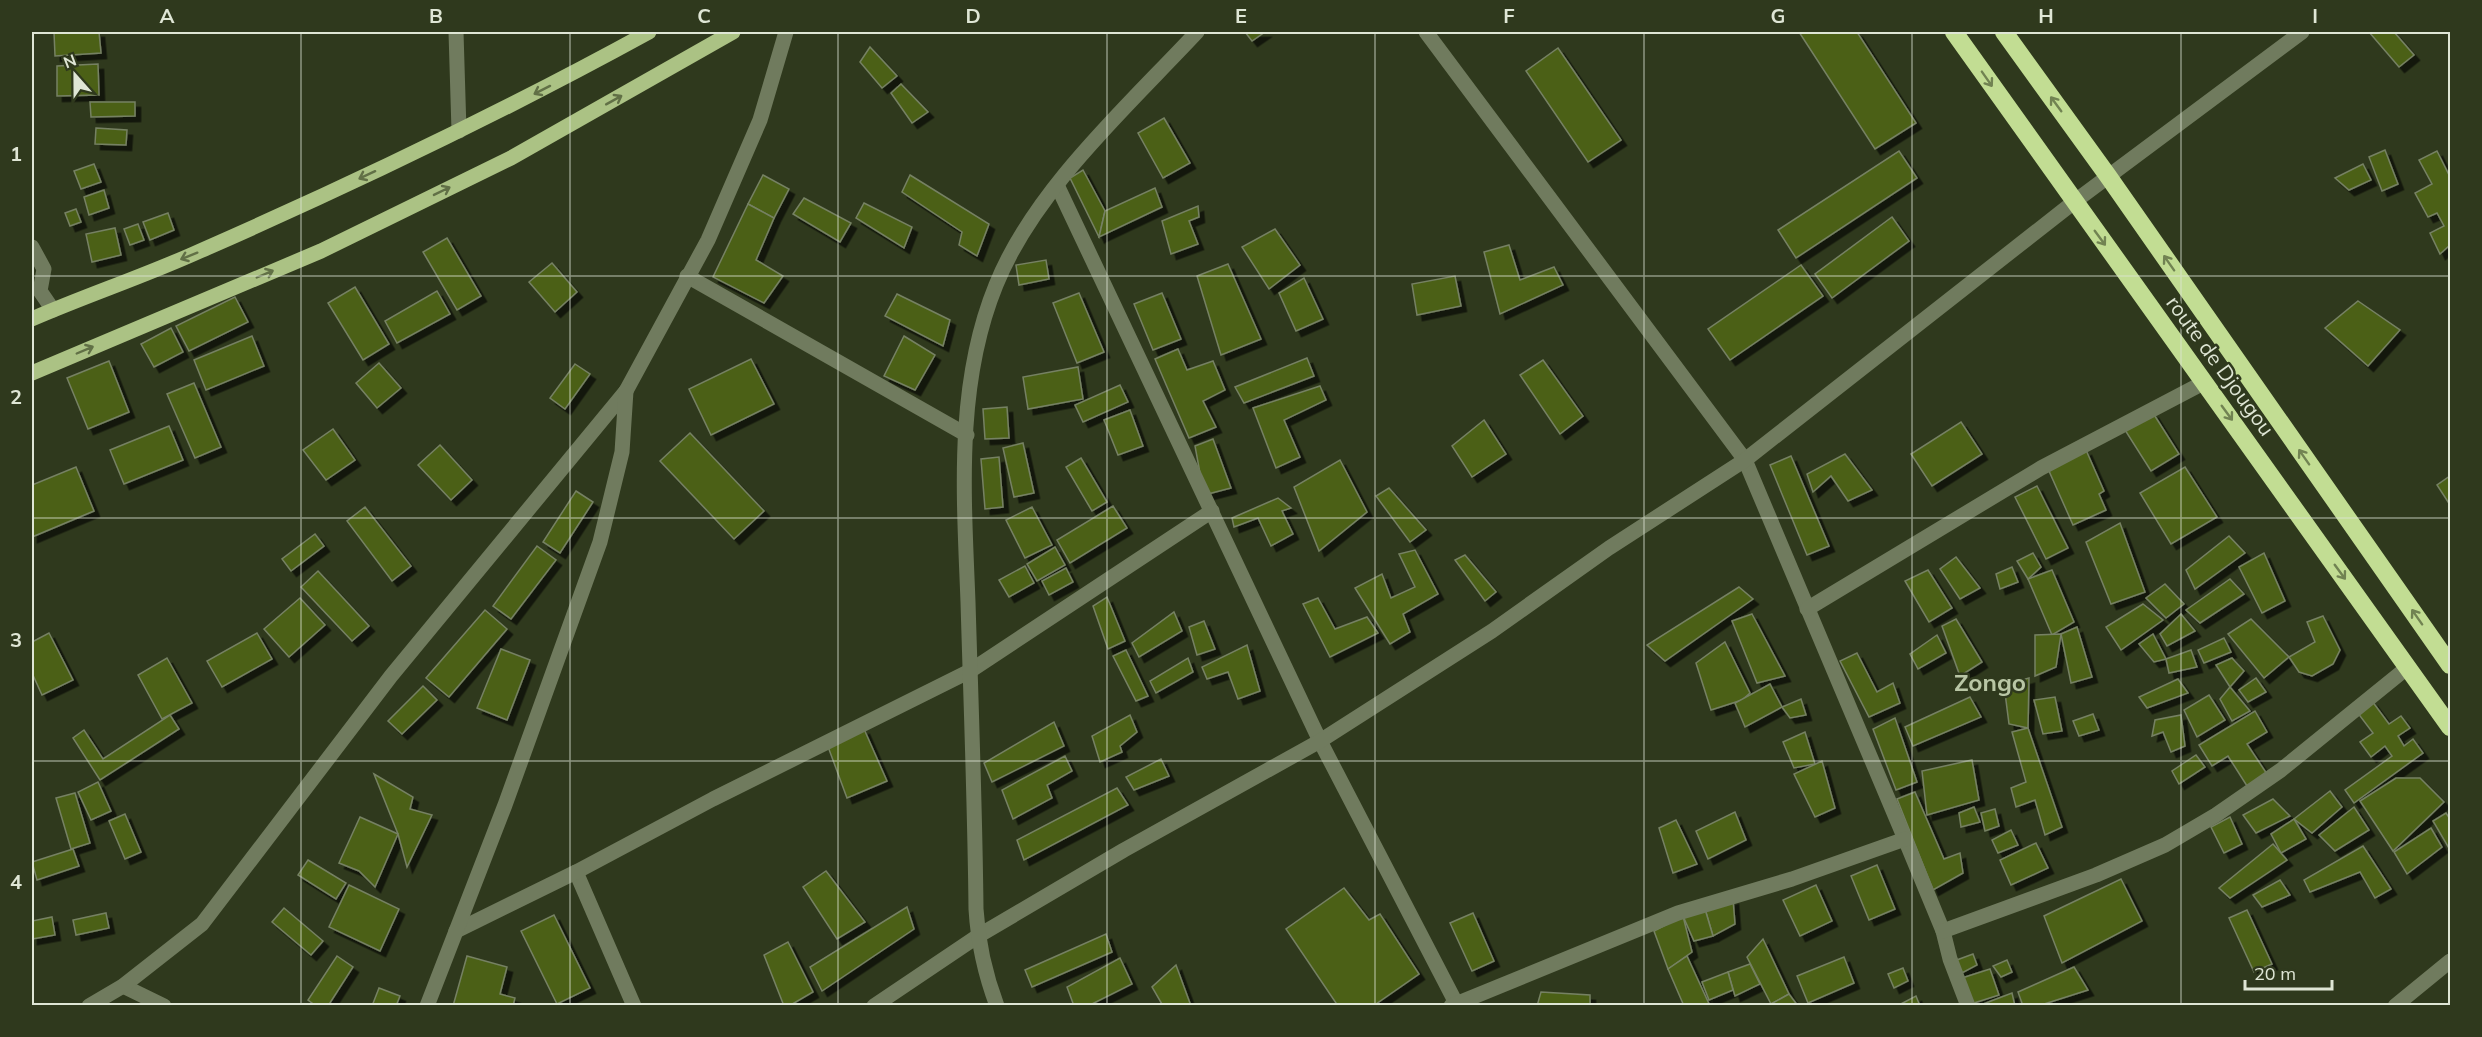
<svg xmlns="http://www.w3.org/2000/svg" width="2482" height="1037" viewBox="0 0 2482 1037" font-family="Mulish,sans-serif">
  <style>
    .building { fill: #4b6118; stroke: #768163; stroke-width: 1.5; filter: url(#shadow) }
    .lines { fill: none; stroke-linecap: round; stroke-linejoin: round }
    .minor { stroke: #707b5e; stroke-width: 15 }
    .major { stroke: #abc284; stroke-width: 15 }
    .highway { stroke: #c2dd93; stroke-width: 18 }
    .oneway { stroke: #718352 }
    .oneway2 { stroke: #617046 }
    .grid { fill: none; stroke: #dfe6d5; stroke-width: 1.5; stroke-opacity: 0.55 }
    .labels { text-anchor: middle; stroke-width: 5; stroke-linejoin: round; paint-order: stroke }
    .street-label { font-size: 21px; fill: #dfe6d5; stroke: #2f391d }
    .quarter-label { font-size: 24px; font-weight: bold; fill: #b9c6a5; stroke: #2f391d }
    .neatline { fill: none; stroke: #dfe6d5; stroke-width: 2 }
    .grid-label { font-size: 20px; text-anchor: middle; font-weight: bold; fill: #dfe6d5 }
  </style>
  <defs>
    <filter id="shadow"><feDropShadow dx="5.5" dy="5.5" stdDeviation="0" flood-color="#0009"/></filter>
  </defs>
  <rect width="100%" height="100%" fill="#2f391d"/>
  <g class="building">
    <polygon points="54,32 99,32 101,53 55,56"/>
    <polygon points="1245,32 1265,32 1252,41"/>
    <polygon points="1799,32 1857,32 1916,123 1875,149"/>
    <polygon points="2369,32 2394,32 2414,55 2399,67"/>
    <polygon points="870,47 897,76 882,88 860,62"/>
    <polygon points="1558,48 1621,140 1588,162 1526,71"/>
    <polygon points="98,64 99,95 57,96 57,66"/>
    <polygon points="901,84 928,112 912,123 891,93"/>
    <polygon points="90,102 135,102 135,116 91,117"/>
    <polygon points="1164,118 1190,163 1163,178 1138,133"/>
    <polygon points="96,128 127,130 126,145 95,144"/>
    <polygon points="2385,150 2398,184 2382,191 2369,157"/>
    <polygon points="1899,151 1917,178 1796,258 1778,230"/>
    <polygon points="2437,151 2450,177 2450,245 2440,254 2430,233 2444,226 2437,213 2428,217 2415,193 2432,184 2419,160"/>
    <polygon points="94,164 101,182 81,189 74,171"/>
    <polygon points="2363,164 2371,180 2349,190 2335,178"/>
    <polygon points="1083,170 1105,211 1099,237 1070,178"/>
    <polygon points="763,175 789,189 774,218 748,204"/>
    <polygon points="910,175 989,224 977,256 959,245 962,232 902,192"/>
    <polygon points="1155,188 1162,207 1099,237 1105,211"/>
    <polygon points="104,190 109,208 89,215 84,197"/>
    <polygon points="804,198 851,223 840,242 793,214"/>
    <polygon points="864,203 912,227 904,248 856,218"/>
    <polygon points="748,204 774,218 756,260 783,276 764,303 713,277"/>
    <polygon points="1198,206 1199,217 1189,221 1198,244 1171,254 1162,221"/>
    <polygon points="76,209 81,222 70,226 65,213"/>
    <polygon points="168,213 174,230 150,240 143,222"/>
    <polygon points="1892,217 1909,241 1832,298 1815,274"/>
    <polygon points="138,224 144,240 130,245 124,229"/>
    <polygon points="115,228 121,255 92,262 86,234"/>
    <polygon points="1275,229 1300,265 1269,289 1242,247"/>
    <polygon points="447,238 481,296 457,310 423,252"/>
    <polygon points="1509,245 1520,280 1554,267 1563,285 1500,314 1484,252"/>
    <polygon points="1046,260 1049,279 1019,285 1016,265"/>
    <polygon points="552,263 577,292 555,312 529,282"/>
    <polygon points="1228,264 1261,339 1221,355 1197,276"/>
    <polygon points="1801,265 1823,296 1730,360 1708,329"/>
    <polygon points="1455,276 1461,306 1417,315 1412,284"/>
    <polygon points="1304,278 1323,319 1296,331 1279,293"/>
    <polygon points="355,287 389,344 363,360 328,303"/>
    <polygon points="437,291 450,314 397,343 385,321"/>
    <polygon points="1079,293 1104,352 1077,363 1053,303"/>
    <polygon points="1162,293 1181,339 1153,350 1134,304"/>
    <polygon points="897,294 950,320 943,346 885,316"/>
    <polygon points="235,297 248,322 189,351 176,326"/>
    <polygon points="2358,301 2400,330 2368,366 2325,328"/>
    <polygon points="171,328 183,352 154,367 141,344"/>
    <polygon points="252,336 264,366 206,390 194,360"/>
    <polygon points="904,336 935,355 915,390 884,376"/>
    <polygon points="1178,349 1187,370 1213,361 1225,390 1203,401 1216,427 1189,438 1155,359"/>
    <polygon points="1307,358 1314,376 1244,403 1235,387"/>
    <polygon points="751,359 774,404 711,435 689,389"/>
    <polygon points="1543,360 1583,416 1560,434 1520,375"/>
    <polygon points="109,361 129,412 88,429 67,378"/>
    <polygon points="379,363 401,388 377,408 356,383"/>
    <polygon points="575,364 590,374 565,409 550,398"/>
    <polygon points="1078,367 1083,399 1028,409 1023,377"/>
    <polygon points="194,383 221,447 195,458 167,394"/>
    <polygon points="1120,385 1128,402 1083,422 1075,405"/>
    <polygon points="1320,386 1326,400 1284,420 1300,457 1276,468 1253,408"/>
    <polygon points="1007,407 1009,438 985,439 983,409"/>
    <polygon points="1130,410 1143,446 1118,455 1104,420"/>
    <polygon points="2153,413 2179,454 2151,471 2125,430"/>
    <polygon points="1484,420 1506,454 1472,477 1452,446"/>
    <polygon points="1961,422 1982,454 1932,486 1911,454"/>
    <polygon points="169,426 183,460 124,484 110,450"/>
    <polygon points="333,429 355,460 326,480 303,450"/>
    <polygon points="690,433 764,511 734,539 660,461"/>
    <polygon points="1213,439 1231,488 1204,495 1195,446"/>
    <polygon points="1023,443 1034,493 1014,497 1003,448"/>
    <polygon points="440,445 472,480 451,500 418,465"/>
    <polygon points="2086,450 2104,491 2099,494 2106,510 2073,525 2049,471"/>
    <polygon points="1845,454 1872,490 1848,501 1831,476 1813,492 1807,474"/>
    <polygon points="1791,456 1829,546 1807,555 1770,465"/>
    <polygon points="999,457 1003,507 985,509 981,459"/>
    <polygon points="1081,458 1107,502 1092,511 1066,467"/>
    <polygon points="1340,460 1367,512 1319,551 1294,487"/>
    <polygon points="76,467 94,511 32,537 32,485"/>
    <polygon points="2185,467 2217,517 2171,544 2140,493"/>
    <polygon points="2450,476 2450,505 2437,485"/>
    <polygon points="2037,486 2068,548 2046,559 2015,497"/>
    <polygon points="1389,488 1426,530 1410,542 1376,496"/>
    <polygon points="576,491 593,502 560,553 543,542"/>
    <polygon points="1278,498 1291,508 1282,511 1293,534 1271,546 1258,518 1234,527 1232,518"/>
    <polygon points="1113,506 1127,528 1070,563 1057,540"/>
    <polygon points="365,507 411,566 392,581 347,521"/>
    <polygon points="1032,507 1052,545 1025,558 1006,520"/>
    <polygon points="2120,523 2145,592 2111,604 2086,542"/>
    <polygon points="315,534 324,546 291,571 282,559"/>
    <polygon points="2229,536 2245,553 2195,589 2186,570"/>
    <polygon points="537,546 556,560 511,619 493,606"/>
    <polygon points="1055,547 1065,565 1037,581 1027,564"/>
    <polygon points="1415,550 1438,594 1403,614 1410,632 1390,644 1355,588 1382,574 1391,598 1415,587 1399,554"/>
    <polygon points="2033,553 2041,567 2028,579 2017,561"/>
    <polygon points="2264,553 2285,601 2262,613 2239,567"/>
    <polygon points="1465,555 1496,592 1485,601 1455,560"/>
    <polygon points="1956,557 1980,588 1960,599 1940,569"/>
    <polygon points="1025,566 1034,583 1009,597 999,580"/>
    <polygon points="2012,567 2018,582 2000,589 1996,574"/>
    <polygon points="1066,568 1073,582 1049,595 1042,581"/>
    <polygon points="1928,570 1952,608 1929,622 1905,581"/>
    <polygon points="2052,570 2074,622 2052,635 2028,579"/>
    <polygon points="318,571 369,626 352,641 301,587"/>
    <polygon points="2230,579 2244,594 2200,623 2186,610"/>
    <polygon points="2165,584 2184,604 2166,618 2146,598"/>
    <polygon points="1739,587 1753,599 1665,661 1647,645"/>
    <polygon points="1107,597 1125,641 1108,649 1093,606"/>
    <polygon points="300,598 325,625 289,657 264,629"/>
    <polygon points="1318,598 1335,629 1367,617 1378,633 1330,657 1303,604"/>
    <polygon points="2143,604 2163,620 2121,650 2106,627"/>
    <polygon points="485,610 507,629 449,697 426,678"/>
    <polygon points="1174,612 1182,631 1139,657 1132,643"/>
    <polygon points="1752,614 1785,676 1757,683 1732,621"/>
    <polygon points="2181,614 2195,631 2167,646 2160,634"/>
    <polygon points="2323,616 2340,650 2333,664 2312,676 2299,672 2289,657 2315,642 2307,622"/>
    <polygon points="1956,619 1982,662 1960,676 1942,626"/>
    <polygon points="2251,619 2289,657 2264,678 2228,634"/>
    <polygon points="1204,621 1215,649 1197,655 1189,627"/>
    <polygon points="2077,627 2092,677 2071,683 2061,634"/>
    <polygon points="49,633 73,680 42,695 32,673 32,642"/>
    <polygon points="257,633 272,659 222,687 207,661"/>
    <polygon points="2061,634 2056,667 2035,676 2035,635"/>
    <polygon points="2153,634 2166,659 2154,662 2139,644"/>
    <polygon points="1937,635 1946,653 1918,669 1910,654"/>
    <polygon points="2224,638 2231,652 2204,663 2198,650"/>
    <polygon points="1725,642 1750,693 1742,700 1711,710 1696,663"/>
    <polygon points="1247,645 1260,691 1238,699 1228,672 1207,679 1202,667"/>
    <polygon points="501,649 530,660 507,720 477,708"/>
    <polygon points="1126,650 1148,696 1136,701 1113,656"/>
    <polygon points="2191,650 2197,667 2169,673 2166,659"/>
    <polygon points="1857,653 1877,692 1893,683 1900,703 1869,717 1840,661"/>
    <polygon points="167,658 192,703 162,719 138,675"/>
    <polygon points="1188,658 1193,672 1156,693 1150,681"/>
    <polygon points="2232,658 2244,671 2230,687 2216,665"/>
    <polygon points="2029,678 2028,728 2009,724 2004,685"/>
    <polygon points="2256,678 2266,692 2248,702 2239,690"/>
    <polygon points="2178,679 2188,693 2147,708 2139,697"/>
    <polygon points="1770,684 1782,707 1745,727 1735,703"/>
    <polygon points="423,686 437,700 402,734 388,721"/>
    <polygon points="2230,687 2250,711 2232,721 2220,699"/>
    <polygon points="2209,695 2225,720 2197,737 2184,710"/>
    <polygon points="1970,697 1981,717 1913,746 1905,727"/>
    <polygon points="2055,697 2062,731 2043,734 2034,700"/>
    <polygon points="1801,699 1806,715 1790,718 1782,707"/>
    <polygon points="2372,701 2389,724 2401,716 2410,728 2398,736 2404,746 2413,739 2423,753 2354,803 2345,790 2392,756 2385,746 2371,757 2360,742 2373,733 2357,712"/>
    <polygon points="2255,711 2267,732 2247,744 2267,774 2247,786 2228,756 2212,766 2199,745"/>
    <polygon points="2093,714 2099,730 2079,736 2073,721"/>
    <polygon points="170,715 179,729 100,780 73,738 84,730 103,759"/>
    <polygon points="1130,715 1137,732 1120,746 1122,752 1100,762 1092,736"/>
    <polygon points="2181,715 2185,746 2171,752 2163,732 2152,736 2155,720"/>
    <polygon points="1895,718 1917,782 1896,790 1873,729"/>
    <polygon points="1054,722 1064,746 992,782 984,763"/>
    <polygon points="2028,728 2062,827 2045,835 2035,800 2016,807 2011,788 2026,782 2012,732"/>
    <polygon points="864,729 887,781 847,798 827,744"/>
    <polygon points="1805,732 1815,764 1794,768 1783,742"/>
    <polygon points="2196,755 2205,767 2179,784 2172,771"/>
    <polygon points="1065,756 1072,771 1047,785 1052,798 1013,819 1002,790"/>
    <polygon points="1161,759 1169,776 1134,790 1126,777"/>
    <polygon points="1972,760 1979,800 1927,815 1922,771"/>
    <polygon points="1822,761 1835,808 1815,817 1794,774"/>
    <polygon points="374,774 413,797 410,809 432,815 407,867 398,834"/>
    <polygon points="2396,778 2420,778 2444,802 2393,851 2360,801"/>
    <polygon points="98,782 111,811 91,820 78,792"/>
    <polygon points="1117,788 1128,805 1024,860 1017,840"/>
    <polygon points="2330,791 2342,807 2312,833 2294,819"/>
    <polygon points="1915,792 1944,859 1960,853 1963,873 1933,890 1897,799"/>
    <polygon points="75,793 90,843 71,849 56,798"/>
    <polygon points="2273,799 2290,816 2256,833 2243,815"/>
    <polygon points="1974,807 1980,822 1961,827 1959,813"/>
    <polygon points="2354,807 2369,830 2335,851 2319,835"/>
    <polygon points="1995,809 1999,826 1985,831 1981,813"/>
    <polygon points="1735,812 1746,840 1708,859 1696,831"/>
    <polygon points="2446,813 2450,819 2450,850 2433,821"/>
    <polygon points="125,814 141,852 125,859 109,821"/>
    <polygon points="360,817 398,834 375,887 359,871 339,863"/>
    <polygon points="2230,817 2242,844 2224,853 2211,827"/>
    <polygon points="2294,819 2306,839 2281,853 2271,834"/>
    <polygon points="1676,820 1697,864 1673,873 1659,828"/>
    <polygon points="2431,828 2442,847 2407,874 2394,852"/>
    <polygon points="2011,830 2018,845 1998,853 1992,840"/>
    <polygon points="2036,843 2048,868 2011,885 2000,860"/>
    <polygon points="2273,844 2287,860 2230,898 2219,888"/>
    <polygon points="2363,846 2391,889 2375,898 2360,872 2310,892 2304,880"/>
    <polygon points="73,849 79,866 37,880 32,862"/>
    <polygon points="308,860 346,883 336,899 298,875"/>
    <polygon points="1877,865 1895,909 1869,920 1851,876"/>
    <polygon points="826,871 865,922 837,939 803,887"/>
    <polygon points="2121,879 2142,921 2062,963 2044,916"/>
    <polygon points="2280,880 2290,895 2262,907 2253,895"/>
    <polygon points="349,885 399,909 380,951 329,927"/>
    <polygon points="1816,885 1832,921 1800,936 1783,900"/>
    <polygon points="1344,888 1369,920 1380,914 1419,974 1373,1006 1338,1006 1286,929"/>
    <polygon points="1733,899 1735,924 1713,936 1705,909"/>
    <polygon points="907,907 914,929 822,991 810,967"/>
    <polygon points="284,908 323,941 311,955 272,922"/>
    <polygon points="1705,909 1713,936 1694,941 1683,916"/>
    <polygon points="2247,910 2272,964 2254,972 2229,918"/>
    <polygon points="106,913 109,928 76,935 73,920"/>
    <polygon points="1473,913 1494,961 1472,971 1450,923"/>
    <polygon points="554,915 590,988 557,1004 521,931"/>
    <polygon points="1683,916 1692,952 1668,969 1654,931"/>
    <polygon points="52,917 55,935 32,939 32,921"/>
    <polygon points="1106,934 1112,952 1032,987 1025,970"/>
    <polygon points="1763,939 1789,994 1771,1004 1747,957"/>
    <polygon points="788,942 813,992 789,1006 784,1006 764,955"/>
    <polygon points="1973,954 1977,965 1960,974 1954,961"/>
    <polygon points="337,956 353,967 328,1006 316,1006 308,1000"/>
    <polygon points="467,956 507,967 500,994 515,998 513,1006 453,1006"/>
    <polygon points="1687,956 1710,1006 1684,1006 1668,969"/>
    <polygon points="1844,957 1854,983 1808,1003 1797,976"/>
    <polygon points="1120,958 1132,984 1088,1006 1074,1006 1067,987"/>
    <polygon points="2007,960 2012,972 2001,977 1993,966"/>
    <polygon points="1750,964 1760,984 1735,996 1728,972"/>
    <polygon points="1176,965 1191,1006 1163,1006 1152,987"/>
    <polygon points="2074,967 2088,990 2038,1006 2023,1006 2018,992"/>
    <polygon points="1903,968 1908,981 1894,988 1888,974"/>
    <polygon points="1990,969 1999,995 1971,1004 1962,978"/>
    <polygon points="1728,972 1733,990 1709,1000 1702,982"/>
    <polygon points="379,988 400,996 396,1006 372,1006"/>
    <polygon points="1541,992 1590,995 1590,1006 1537,1006"/>
    <polygon points="2012,993 2015,1006 1981,1005 1991,1001"/>
    <polygon points="1789,994 1798,1006 1771,1004"/>
    <polygon points="1916,996 1920,1006 1897,1006"/>
  </g>
  <g class="lines">
    <g class="minor">
      <polyline points="456,32 459,131"/>
      <polyline points="1426,32 1745,460 1905,839 1943,931 1950,959 1968,1006"/>
      <polyline points="1057,185 1320,741 1456,1003"/>
      <polyline points="32,247 44,269 40,291 53,310"/>
      <polyline points="687,276 967,435"/>
      <polyline points="1807,609 2041,468 2205,382"/>
      <polyline points="576,872 634,1006"/>
      <polyline points="456,931 576,872 713,799 970,671 1212,511"/>
      <polyline points="1943,931 2096,875 2165,845 2216,815 2281,770 2408,667"/>
      <polyline points="123,986 164,1006"/>
      <polyline points="89,1006 123,986 202,924 391,676 626,391 708,240 760,120 786,32"/>
      <polyline points="427,1006 505,805 600,542 622,452 626,391"/>
      <polyline points="874,1006 978,936 1124,850 1320,741 1492,631 1609,548 1745,460 2074,202 2302,32"/>
      <path d="M997 1006C985 974 978 943 976 909 975 807 971 704 968 602 964 497 955 385 996 285 1034 190 1128 106 1197 32"/>
      <polyline points="1451,1006 1678,913 1792,879 1905,839"/>
      <polyline points="2395,1006 2450,961"/>
    </g>
    <g class="major">
      <path d="M32 319C87 295 145 276 200 251 353 184 503 112 649 32"/>
      <polyline points="32,373 321,251 511,158 733,32"/>
    </g>
    <g class="highway">
      <polyline points="1954,32 2450,727"/>
      <polyline points="2004,32 2108,176 2450,665"/>
    </g>
  </g>
  <defs><path id="oneway-shaft" d="M-6 0H5M1.5-3L5.5 0L1.5 3" fill="none" stroke-width="1.6" stroke-linecap="round" stroke-linejoin="round" transform="scale(1.5)"/></defs>
  <g class="oneway">
    <use href="#oneway-shaft" transform="translate(1987 79) rotate(55)"/>
    <use href="#oneway-shaft" transform="translate(2056 104) rotate(-126)"/>
    <use href="#oneway-shaft" transform="translate(2100 238) rotate(54)"/>
    <use href="#oneway-shaft" transform="translate(2169 263) rotate(-125)"/>
    <use href="#oneway-shaft" transform="translate(2227 413) rotate(54)"/>
    <use href="#oneway-shaft" transform="translate(2304 457) rotate(-125)"/>
    <use href="#oneway-shaft" transform="translate(2340 572) rotate(54)"/>
    <use href="#oneway-shaft" transform="translate(2417 617) rotate(-125)"/>
  </g>
  <g class="oneway2">
    <use href="#oneway-shaft" transform="translate(542 90) rotate(153)"/>
    <use href="#oneway-shaft" transform="translate(614 100) rotate(-29)"/>
    <use href="#oneway-shaft" transform="translate(367 175) rotate(155)"/>
    <use href="#oneway-shaft" transform="translate(442 191) rotate(-26)"/>
    <use href="#oneway-shaft" transform="translate(189 256) rotate(158)"/>
    <use href="#oneway-shaft" transform="translate(265 274) rotate(-23)"/>
    <use href="#oneway-shaft" transform="translate(85 350) rotate(-23)"/>
  </g>
  <path class="grid" d="M301 32V1006M570 32V1006M838 32V1006M1107 32V1006M1375 32V1006M1644 32V1006M1912 32V1006M2181 32V1006M32 276H2450M32 518H2450M32 761H2450"/>
  <g class="labels">
    <g class="street-label">
      <text transform="translate(2220 366) rotate(54)" y="7">route de Djougou</text>
    </g>
    <g class="quarter-label">
      <text x="1990" y="691">Zongo</text>
    </g>
  </g>
  <rect width="2482" height="1037" fill="none" stroke="#2f391d" stroke-width="66"/>
  <g transform="translate(75 75) rotate(339)" stroke="#2f391d" stroke-width="4.5" paint-order="stroke">
  <path d="M0-4.5L10 22L0 15L-10 22Z" fill="#dfe6d5"/>
  <text y="-9" font-size="16" font-weight="bold" text-anchor="middle" fill="#dfe6d5">N</text>
  </g>
  <path d="M2245 980v9h87v-9" fill="none" stroke="#dfe6d5" stroke-width="3"/>
  <text x="2254" y="980" font-size="18" fill="#dfe6d5" stroke="#2f391d" stroke-width="4.5" paint-order="stroke">20 m</text>
  <rect x="33" y="33" width="2416" height="971" class="neatline"/>
  <g class="grid-label">
    <text x="167" y="23">A</text>
    <text x="436" y="23">B</text>
    <text x="704" y="23">C</text>
    <text x="973" y="23">D</text>
    <text x="1241" y="23">E</text>
    <text x="1509" y="23">F</text>
    <text x="1778" y="23">G</text>
    <text x="2046" y="23">H</text>
    <text x="2315" y="23">I</text>
    <text x="16" y="161">1</text>
    <text x="16" y="404">2</text>
    <text x="16" y="647">3</text>
    <text x="16" y="889">4</text>
  </g>
</svg>
